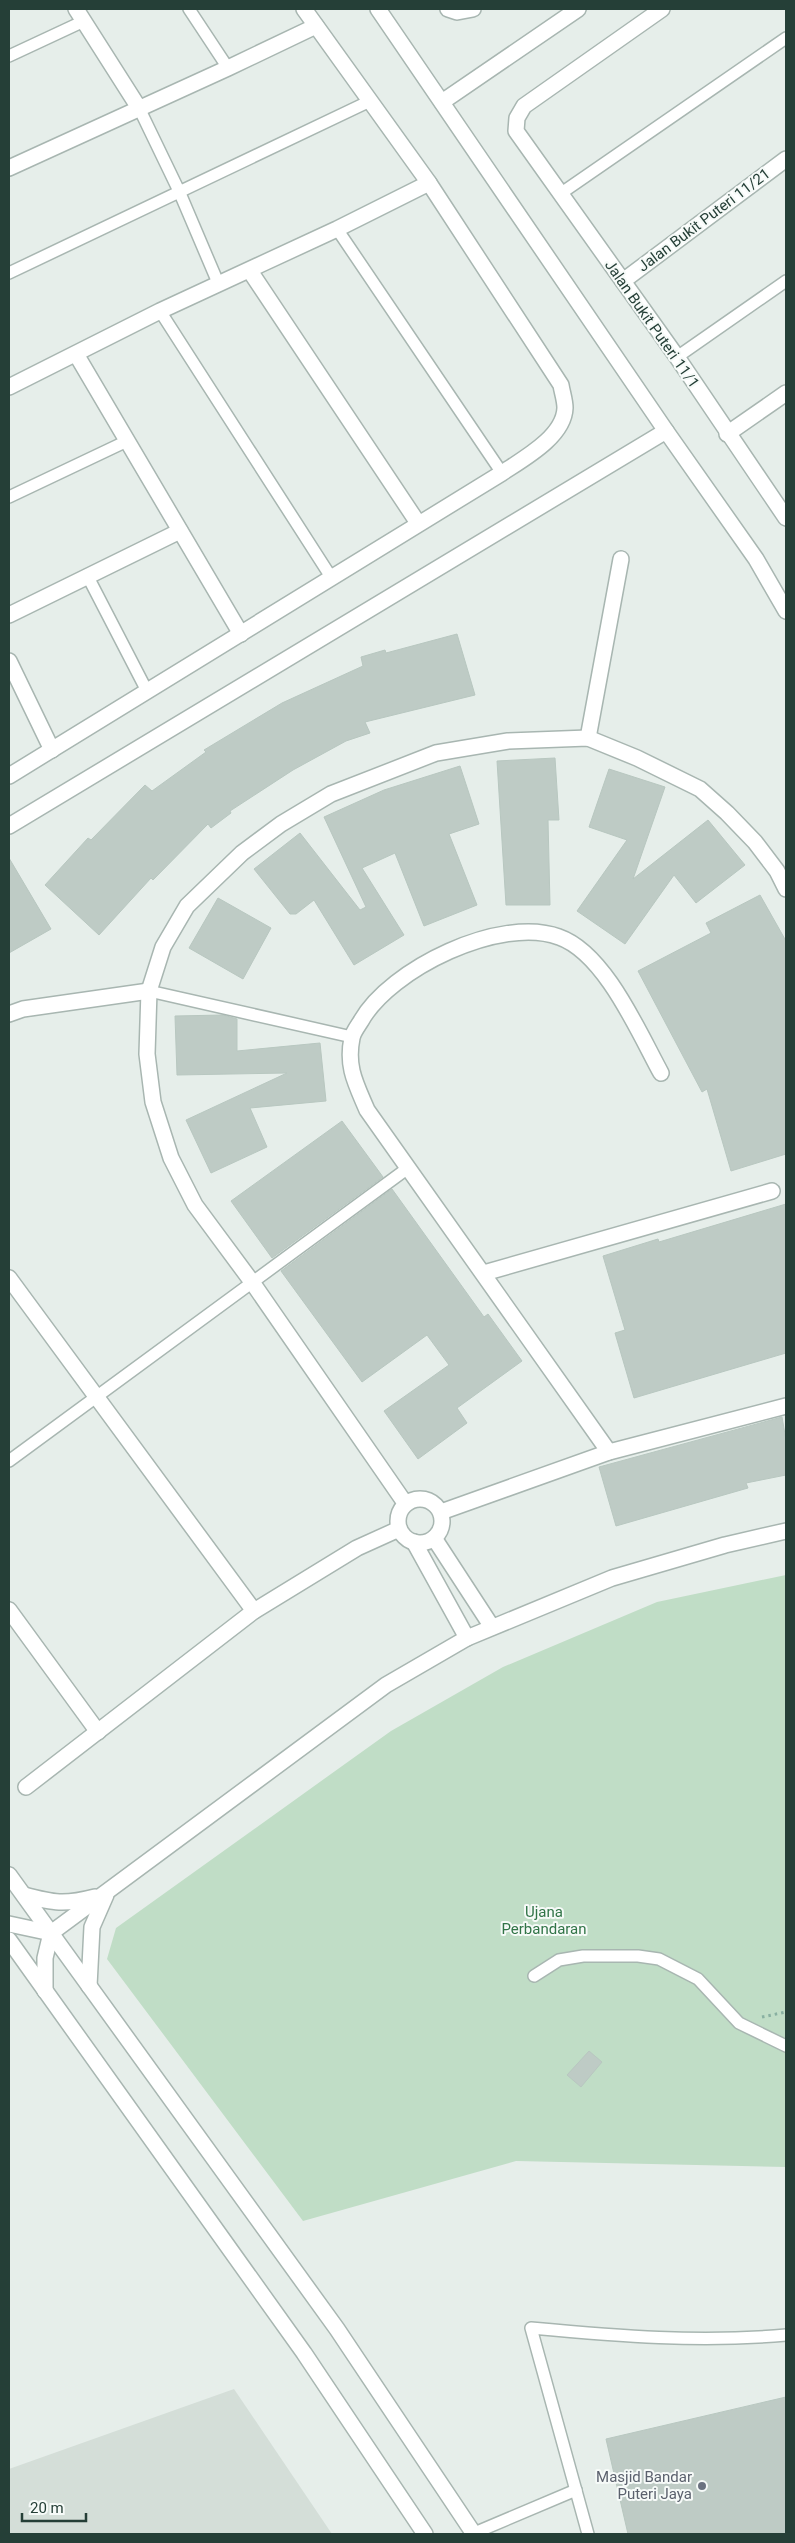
<svg xmlns="http://www.w3.org/2000/svg" width="795" height="2543" viewBox="0 0 795 2543" font-family="Roboto,sans-serif">
  <style>
    .built { fill: #d4ded8 }
    .green { fill: #c0ddc6 }
    .building { fill: #becbc5; stroke: #b8c7c0 }
    .lines { fill: none; stroke-linecap: round; stroke-linejoin: round }
    .lane-casing { stroke: #a8b6b1; stroke-width: 14 }
    .street-casing { stroke: #a8b6b1; stroke-width: 18 }
    .path { stroke: #88b0a1; stroke-width: 3; stroke-dasharray: 2.5 4; stroke-linecap: butt }
    .lane { stroke: #fff; stroke-width: 11 }
    .street { stroke: #fff; stroke-width: 15 }
    .worship-dot { fill: #6b7280; stroke: #f6faf8; stroke-width: 2 }
    .labels { text-anchor: middle; stroke-width: 4; stroke-linejoin: round; paint-order: stroke }
    .street-label { font-size: 15px; fill: #253f37; stroke: #f6faf8 }
    .park-label { font-size: 15px; fill: #317447; stroke: #f6faf8 }
    .worship-label { font-size: 15px; fill: #5b616d; stroke: #f6faf8; text-anchor: end }
  </style>
  <rect width="100%" height="100%" fill="#e6eeea"/>
  <polygon class="built" points="234,2389 332,2534 9,2534 9,2469"/>
  <polygon class="green" points="786,1575 786,2167 516,2161 303,2221 107,1959 116,1928 391,1731 503,1667 657,1602"/>
  <g class="building">
    <polygon points="457,634 475,695 365,722 370,733 346,741 293,770 230,811 231,813 211,828 208,824 153,880 151,878 99,935 45,885 88,838 91,840 145,785 152,791 206,752 204,750 282,703 363,666 361,657 385,650 386,653"/>
    <polygon points="555,758 559,820 548,820 550,905 506,905 497,761"/>
    <polygon points="460,766 479,824 449,834 477,905 424,926 395,853 362,868 404,935 354,965 314,900 296,914 290,914 254,869 300,833 360,910 366,907 324,817 384,790"/>
    <polygon points="609,769 665,787 633,879 708,820 745,865 696,903 674,875 625,944 577,911 627,840 589,827"/>
    <polygon points="9,858 51,929 9,953"/>
    <polygon points="760,895 786,941 786,1154 731,1171 707,1089 702,1092 638,971 711,933 706,923"/>
    <polygon points="218,898 271,928 243,979 189,948"/>
    <polygon points="223,1015 237,1019 237,1051 320,1043 326,1101 250,1108 267,1147 211,1173 186,1120 287,1073 177,1075 175,1016"/>
    <polygon points="342,1121 383,1177 272,1258 231,1201"/>
    <polygon points="392,1189 484,1317 488,1314 522,1361 457,1408 467,1423 418,1459 384,1411 449,1365 427,1335 362,1382 281,1271"/>
    <polygon points="786,1204 786,1353 634,1398 615,1333 625,1330 603,1256 658,1239 659,1242"/>
    <polygon points="782,1417 786,1440 786,1475 746,1483 748,1488 616,1526 599,1467"/>
    <polygon points="589,2051 602,2062 581,2087 567,2075"/>
    <polygon points="786,2397 786,2534 628,2534 606,2439"/>
  </g>
  <g class="lines">
    <defs>
      <g id="lane">
        <polyline points="189,9 228,68"/>
        <polyline points="9,56 84,21"/>
        <polyline points="139,108 179,191 219,285"/>
        <polyline points="560,194 786,38"/>
        <polyline points="337,229 502,473"/>
        <polyline points="9,273 370,101"/>
        <polyline points="160,311 331,577"/>
        <polyline points="677,357 786,281"/>
        <polyline points="9,497 127,441"/>
        <polyline points="87,575 147,691"/>
        <polyline points="149,991 352,1037"/>
        <polyline points="9,1461 408,1168"/>
        <polyline points="534,1976 559,1960 583,1956 638,1956 659,1959 698,1979 739,2023 786,2046"/>
        <polyline points="472,2534 576,2490"/>
        <path d="M588 2534 531 2328C618 2336 700 2343 786 2335"/>
      </g>
      <g id="street">
        <polyline points="76,9 139,108"/>
        <polyline points="378,9 666,431 756,559 786,611"/>
        <polyline points="448,9 457,12 473,9"/>
        <polyline points="662,9 524,106 517,118 516,131 677,357 786,518"/>
        <polyline points="442,102 578,9"/>
        <polyline points="9,168 228,68 316,26"/>
        <polyline points="250,271 418,523"/>
        <polyline points="623,281 786,159"/>
        <polyline points="76,354 241,634"/>
        <polyline points="9,387 160,311 337,229 429,183"/>
        <polyline points="727,434 786,393"/>
        <polyline points="9,615 180,531"/>
        <polyline points="9,661 52,750"/>
        <polyline points="588,738 621,559"/>
        <path d="M9 776 502 473C523 459 564 437 565 408 565 400 562 392 561 385L429 183 304 9"/>
        <polyline points="9,826 666,431"/>
        <polyline points="9,1014 23,1009 149,991"/>
        <polyline points="484,1273 772,1191"/>
        <polyline points="9,1278 254,1611"/>
        <path d="M609 1452 367 1110C356 1084 346 1067 352 1038 353 1032 358 1026 361 1021 390 969 501 915 559 937 605 953 639 1033 661 1073"/>
        <circle cx="420" cy="1521" r="22"/>
        <polyline points="405,1503 252,1282 195,1205 171,1158 153,1102 147,1054 149,991 163,947 187,906 242,853 281,824 331,794 436,753 508,741 588,738 637,758 700,789 727,813 755,842 777,871 786,889"/>
        <polyline points="441,1512 609,1452 786,1406"/>
        <polyline points="434,1538 492,1627"/>
        <polyline points="414,1542 467,1638"/>
        <polyline points="9,1610 98,1732"/>
        <polyline points="26,1787 254,1611 357,1548 399,1529"/>
        <polyline points="9,1875 337,2329 474,2534"/>
        <path d="M24 1895C54 1903 64 1905 95 1897"/>
        <polyline points="9,1924 51,1933"/>
        <polyline points="9,1940 304,2353 425,2534"/>
        <polyline points="89,1986 92,1927 106,1895"/>
        <polyline points="45,1991 45,1958 51,1933 386,1685 467,1638 612,1578 725,1545 786,1531"/>
      </g>
    </defs>
    <use href="#lane" class="lane-casing"/>
    <use href="#street" class="street-casing"/>
    <polyline class="path" points="762,2017 786,2012"/>
    <use href="#lane" class="lane"/>
    <use href="#street" class="street"/>
  </g>
  <circle class="worship-dot" cx="702" cy="2486" r="5"/>
  <g class="labels">
    <g class="street-label">
      <text transform="translate(704 220) rotate(-37)" y="5">Jalan Bukit Puteri 11/21</text>
      <text transform="translate(652 324) rotate(55)" y="5">Jalan Bukit Puteri 11/1</text>
    </g>
    <g class="park-label">
      <text x="544" y="1917">Ujana<tspan x="544" dy="17">Perbandaran</tspan></text>
    </g>
    <g class="worship-label">
      <text x="692" y="2482">Masjid Bandar<tspan x="692" dy="17">Puteri Jaya</tspan></text>
    </g>
  </g>
  <rect width="795" height="2543" fill="none" stroke="#253f37" stroke-width="20"/>
  <path d="M22 2513v8h64v-8" fill="none" stroke="#253f37" stroke-width="2.5"/>
  <text x="30" y="2513" font-size="15" fill="#253f37" stroke="#f6faf8" stroke-width="4" paint-order="stroke">20 m</text>
</svg>
